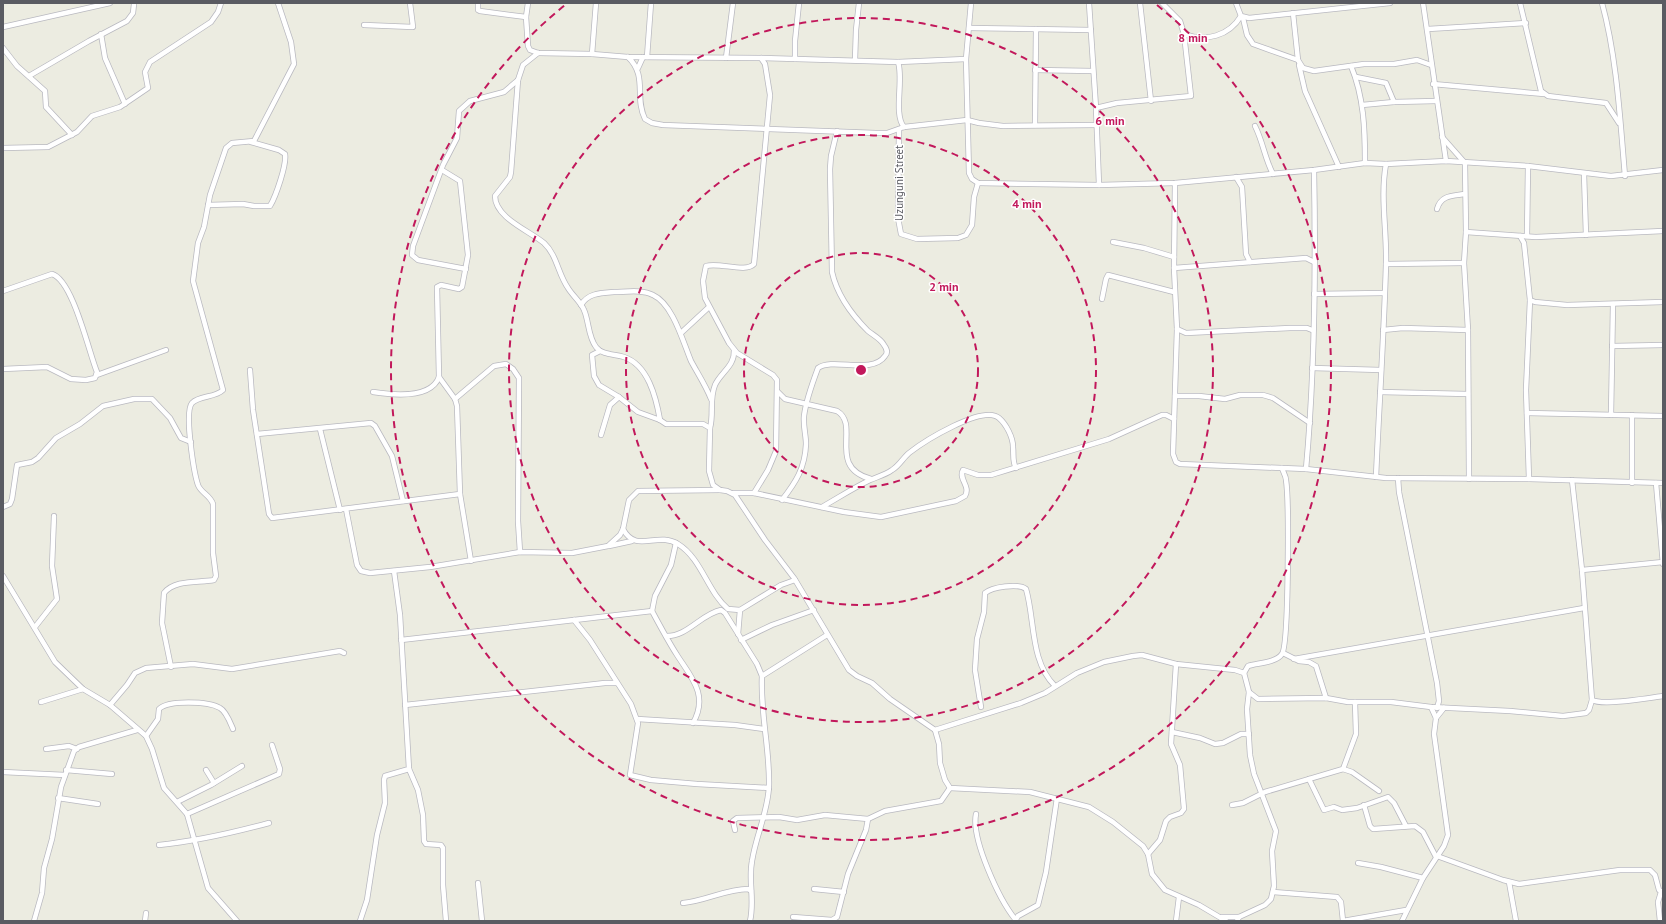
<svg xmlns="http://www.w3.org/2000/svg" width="1666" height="924" viewBox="0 0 1666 924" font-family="'PT Sans',sans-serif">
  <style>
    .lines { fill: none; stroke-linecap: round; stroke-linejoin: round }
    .street-casing { stroke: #b9b9c0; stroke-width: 6 }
    .street { stroke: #fff; stroke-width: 4.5 }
    .ring { fill: none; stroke: #c2185b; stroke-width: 2; stroke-dasharray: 7 5 }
    .labels { text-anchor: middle; stroke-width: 3; stroke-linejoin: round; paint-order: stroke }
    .street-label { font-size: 11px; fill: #5a5b62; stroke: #fff }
    .centre { fill: #c2185b; stroke: #fff; stroke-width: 2 }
    .ring-label { font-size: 12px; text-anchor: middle; font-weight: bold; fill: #c2185b; stroke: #fff; stroke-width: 3; stroke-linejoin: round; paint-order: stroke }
  </style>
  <rect width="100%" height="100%" fill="#ecece1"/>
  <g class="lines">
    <defs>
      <g id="street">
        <polyline points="478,3 478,10 480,11 526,17"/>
        <polyline points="528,3 526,17 528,46 530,50 538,53 592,54 628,57 761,58 898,62 966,59"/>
        <polyline points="971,3 966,59 969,173 972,179 978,183 1099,185 1175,183 1314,170 1365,163 1386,164 1446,161 1528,166 1611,176 1663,170"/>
        <polyline points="1089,3 1096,108 1099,185"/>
        <polyline points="1140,3 1151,101"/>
        <path d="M1162 3 1180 21 1184 34C1206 42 1229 36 1241 16"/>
        <polyline points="1236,3 1241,16 1249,18 1390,3"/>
        <polyline points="1423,3 1446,161"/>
        <polyline points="1520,3 1541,91 1548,96 1606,103 1619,123"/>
        <path d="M1602 3C1617 58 1620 119 1625 176"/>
        <polyline points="1293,13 1298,60 1303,68 1314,71 1364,64 1394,64 1417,60 1431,65"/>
        <polyline points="1243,18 1247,35 1253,44 1298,60"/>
        <polyline points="364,25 413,27 410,3"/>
        <polyline points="3,27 110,3"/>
        <polyline points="969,28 1091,30"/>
        <polyline points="1428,29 1526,23"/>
        <polyline points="101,34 105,58 125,104"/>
        <polyline points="3,48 17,66 45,91 46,107 72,135"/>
        <path d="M538 53 523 65 518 80 511 172 510 177 495 196C495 218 530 231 544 243 557 255 558 274 568 288 572 295 581 302 584 310 589 321 588 337 596 347 602 355 615 354 624 357 648 365 656 397 660 420"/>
        <polyline points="592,54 596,3"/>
        <path d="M628 57C648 76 634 97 645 119L652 123 663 125 876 133H887L904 127 967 120 979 123 1003 126 1096 125"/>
        <polyline points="647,57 651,3"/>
        <polyline points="726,58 733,3"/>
        <polyline points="795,59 795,41 799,3"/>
        <polyline points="855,60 856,30 859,3"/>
        <path d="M898 62C904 79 893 114 904 127"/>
        <polyline points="1299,65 1305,91 1339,167"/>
        <path d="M1351 66C1364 97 1365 130 1365 163"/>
        <polyline points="638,68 643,57"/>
        <polyline points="1035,70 1093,71"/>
        <polyline points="29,76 89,41 127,21 133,13 134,4"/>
        <polyline points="1356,77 1386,83 1394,102"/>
        <polyline points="1433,84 1544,94"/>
        <polyline points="1362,105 1394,102 1436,101"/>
        <polyline points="1096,108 1117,103 1191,96 1184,34"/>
        <polyline points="1035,125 1036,29"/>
        <path d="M1255 126C1263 142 1265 159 1273 174"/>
        <polyline points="899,130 898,218 901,234 917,239 958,238 966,235 972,225 974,197 978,183"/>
        <polyline points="1442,137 1465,163 1466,232 1464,263 1468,330 1469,479"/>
        <polyline points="3,148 48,147 77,132 92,116 120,107 148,88 145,72 150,62 211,22 218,12 221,3"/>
        <polyline points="1584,174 1586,235"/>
        <polyline points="1236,177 1242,187 1246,254 1250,262"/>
        <polyline points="1175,183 1174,268 1177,329 1173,454 1176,462 1180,464 1306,469 1386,478 1529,479 1663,483"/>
        <path d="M208 205 243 204 254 206H270C276 196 287 164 285 154L279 150 251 142"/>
        <path d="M1437 209C1441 195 1452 196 1465 194"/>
        <polyline points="1466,232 1536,237 1663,231"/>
        <polyline points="1520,236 1524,243 1530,300 1535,302 1567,305 1663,302"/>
        <polyline points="1527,236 1528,166"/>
        <polyline points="1113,242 1144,248 1174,257"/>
        <polyline points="1386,264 1464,263"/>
        <polyline points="1174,268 1306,258 1314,262"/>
        <polyline points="466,269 418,260 412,255 413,246 443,165 457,138 459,111 470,101 504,92 518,80"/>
        <path d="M3 291 52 274C73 280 89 353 97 372L95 378 86 380 71 379 47 367 3 369"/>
        <polyline points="1314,294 1384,293"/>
        <polyline points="1102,299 1106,279 1108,275 1174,292"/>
        <path d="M581 305C588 293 601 293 614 292 625 292 642 289 653 295 673 304 683 342 691 361 698 374 706 386 711 399"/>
        <polyline points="1177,329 1186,333 1290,328 1307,328 1312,330"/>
        <polyline points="1383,330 1403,328 1468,330"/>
        <polyline points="681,333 709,307"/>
        <polyline points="1612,346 1663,345"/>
        <polyline points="600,351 592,355 594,376 599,385 619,397 638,412 660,420 666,424 703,424 710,428 709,471 713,485 720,490 727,491 735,495 765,540 794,578 849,670 857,676 872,683 890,699 935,730 939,744 940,763 945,780 950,788 1030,792 1089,807 1113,822 1143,846 1148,854 1152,874 1165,890 1199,905 1226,921"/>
        <polyline points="1312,368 1381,370"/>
        <polyline points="250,370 253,410 269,514 272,518 460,494"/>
        <polyline points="97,375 166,350"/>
        <polyline points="439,377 455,399 457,406 460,494 471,561"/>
        <path d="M373 392C392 395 431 399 439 377L437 287 441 285 459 289 462 287 468 255 460 181 442 170"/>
        <path d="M778 392 785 399 837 411C861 425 826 467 871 479"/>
        <polyline points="1380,392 1468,394"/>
        <polyline points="1175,396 1199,396 1225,399 1240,395 1263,395 1273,398 1310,423"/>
        <polyline points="455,399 494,366 506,364 513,369 519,378 518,521 520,552"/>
        <polyline points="1527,413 1663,416"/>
        <polyline points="1611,415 1613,304"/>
        <path d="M710 428C714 414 709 400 715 385 721 372 735 366 734 350"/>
        <polyline points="320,429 340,510"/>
        <polyline points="257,434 371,423 375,426 392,456 403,501"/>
        <polyline points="601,435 610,405 619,397"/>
        <path d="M1306 469C1315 370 1316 270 1314 170"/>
        <path d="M1376 477C1379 406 1384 335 1386 264 1387 231 1380 197 1386 164"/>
        <polyline points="1398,478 1399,492 1437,683 1439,701 1437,708"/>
        <polyline points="1529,479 1526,390 1530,300"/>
        <path d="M1572 480 1582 570 1592 700C1603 706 1648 698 1663 696"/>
        <polyline points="1632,483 1632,415"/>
        <polyline points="1656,483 1663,564"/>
        <path d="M733 493H754L844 512 881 517 956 501 965 496C971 486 958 479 963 470L978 475H991L1109 439 1162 415H1166L1174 419"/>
        <path d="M754 493 768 470 776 451 777 380 773 375 737 353 729 343 705 298 703 281 706 266C719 262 746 273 754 264L770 95 765 64 761 58"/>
        <path d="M782 500C796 482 805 468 806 444 806 435 803 426 804 416 806 400 812 384 818 368 833 357 872 375 885 356 888 353 887 349 884 345 881 339 873 335 868 331 851 314 837 295 832 272L830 169 831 156 837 131"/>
        <polyline points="3,507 10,504 12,499 17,465 32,462 38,458 56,438 80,424 103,406 134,399 152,399 170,418 181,438 191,442"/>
        <path d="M822 507C838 498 853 488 870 480 877 477 885 475 892 470 899 466 903 458 909 453 923 442 983 404 999 418 1006 424 1013 437 1013 447 1014 455 1012 461 1016 468"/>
        <polyline points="346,509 357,565 361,571 370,573 430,567 520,552 572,553 608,546 620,535 623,529 629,500 638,491 720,490"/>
        <path d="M623 529C636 554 657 531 678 544 702 559 707 591 728 609L740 610 781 585 795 580"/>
        <polyline points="609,546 632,541"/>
        <polyline points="1582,570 1663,562"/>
        <polyline points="3,576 55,662 83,689 110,705 146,736 152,749 164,788 187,814 208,888 237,921"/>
        <polyline points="652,611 655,596 671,565 676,543"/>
        <polyline points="574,620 590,640 631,704 638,723 630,775 651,780 697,784 769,788"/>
        <polyline points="35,627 57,599 52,566 54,516"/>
        <polyline points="738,634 740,610"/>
        <path d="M666 636C687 637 701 614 721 610L725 613 757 664 762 676"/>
        <path d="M401 640 652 611C660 626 668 641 677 655 691 677 709 695 693 723"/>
        <polyline points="741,640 772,625 814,610"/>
        <polyline points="1283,653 1299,661 1309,662 1316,666 1326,698"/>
        <polyline points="1294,659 1584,608"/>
        <path d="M171 667 162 623 164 593C175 579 199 583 214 580L216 576 213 553V504C210 495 201 493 198 485 194 473 184 412 192 403 200 395 215 398 223 390L193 281 198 243 204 227 210 195 226 148 232 143 254 141 294 64 291 42 278 3"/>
        <path d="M1244 673 1248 666C1257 663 1276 663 1282 654 1289 643 1289 499 1286 480 1286 476 1283 472 1282 468"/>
        <polyline points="41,702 83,689"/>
        <polyline points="110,705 127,685 135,673 146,668 193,664 232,669 340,651 344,653"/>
        <polyline points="405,705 605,683 617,683"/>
        <path d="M981 707 975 670 977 639 984 612 985 593C992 587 1018 583 1026 589 1035 619 1030 662 1055 686"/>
        <polyline points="1431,707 1436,718"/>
        <polyline points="637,719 735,725 764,729"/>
        <polyline points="935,730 1021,703 1045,693 1077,673 1104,662 1133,656 1142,655 1176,664 1235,670 1244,673 1249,692 1258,699 1326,698 1348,702 1391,702 1431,707 1510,711 1563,716 1586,713 1589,710 1592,700"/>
        <polyline points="1172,732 1200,738 1215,744 1223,743 1241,734 1249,734"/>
        <path d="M146 736 158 719 159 709C168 700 208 701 220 708 226 711 230 722 233 729"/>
        <polyline points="46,749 69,746 77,749"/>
        <polyline points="409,769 418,790 423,815 424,841 426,844 441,845 443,848 443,885 446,921"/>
        <polyline points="1343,769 1352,772 1379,791"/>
        <polyline points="66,770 112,774"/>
        <polyline points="206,770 214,783"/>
        <polyline points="3,772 65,775"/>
        <polyline points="1309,779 1324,810 1334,807 1342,810 1357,808 1388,797 1394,803 1406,826"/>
        <polyline points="58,798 98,804"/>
        <polyline points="177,802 211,785 242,766"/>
        <polyline points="1232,805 1243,803 1265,792 1343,769 1356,734 1355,702"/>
        <polyline points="1364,805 1370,826 1373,829 1415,826 1423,832 1436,857"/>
        <polyline points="187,814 279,774 280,769 272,745"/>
        <path d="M976 814C971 839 999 899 1015 919"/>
        <polyline points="735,830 733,821 737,818 779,817 797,820 825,815 868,819 885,811 941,801 950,788"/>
        <path d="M159 845C197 841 232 833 269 823"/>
        <polyline points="1148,854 1160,840 1166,821 1170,817 1181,813 1184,809 1180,765 1171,744 1176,664"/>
        <polyline points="1437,856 1503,880 1519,884 1620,870 1650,870 1655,875 1659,890 1663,892"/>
        <polyline points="1358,863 1381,867 1423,878"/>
        <polyline points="1509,882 1516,921"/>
        <polyline points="478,883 482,921"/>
        <polyline points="814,889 844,892"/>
        <polyline points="1273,892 1337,897 1341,902 1343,921"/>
        <path d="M683 903C706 901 726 889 748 889L751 891"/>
        <polyline points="793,917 832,920 837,917 848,874 866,830 868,819"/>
        <polyline points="1221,917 1239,917"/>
        <polyline points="34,921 42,893 44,868 52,839 61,787 74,751 79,747 137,730"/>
        <polyline points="145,921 146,913"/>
        <polyline points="360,921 367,900 377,835 385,803 384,780 385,776 409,769 400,615 394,571"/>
        <path d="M750 921C755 899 748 882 752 861 756 835 768 812 769 786 770 749 760 713 762 676L827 635"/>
        <polyline points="1015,921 1018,916 1038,905 1046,872 1057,798"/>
        <polyline points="1176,921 1179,897"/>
        <polyline points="1237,921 1239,917 1265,905 1271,899 1274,886 1272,851 1276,831 1254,774 1250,755 1247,709 1249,692"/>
        <polyline points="1343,921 1406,910"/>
        <polyline points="1402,921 1423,878 1444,846 1448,835 1434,734 1436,718 1444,708"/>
        <polyline points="1660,921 1658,902 1661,892"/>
      </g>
    </defs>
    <use href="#street" class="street-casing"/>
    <use href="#street" class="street"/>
  </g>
  <g class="ring">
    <circle cx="861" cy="370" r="117"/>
    <circle cx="861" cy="370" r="235"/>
    <circle cx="861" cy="370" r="352"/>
    <path d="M1157 5A470 470 0 1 1 565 5"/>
  </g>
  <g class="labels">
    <g class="street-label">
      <text transform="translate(899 183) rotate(-90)" y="4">Uzunguni Street</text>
    </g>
  </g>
  <circle cx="861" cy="370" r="6" class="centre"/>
  <g class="ring-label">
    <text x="1193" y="42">8 min</text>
    <text x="1110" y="125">6 min</text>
    <text x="1027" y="208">4 min</text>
    <text x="944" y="291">2 min</text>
  </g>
  <rect width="1666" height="924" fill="none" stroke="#5a5b62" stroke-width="8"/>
</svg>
